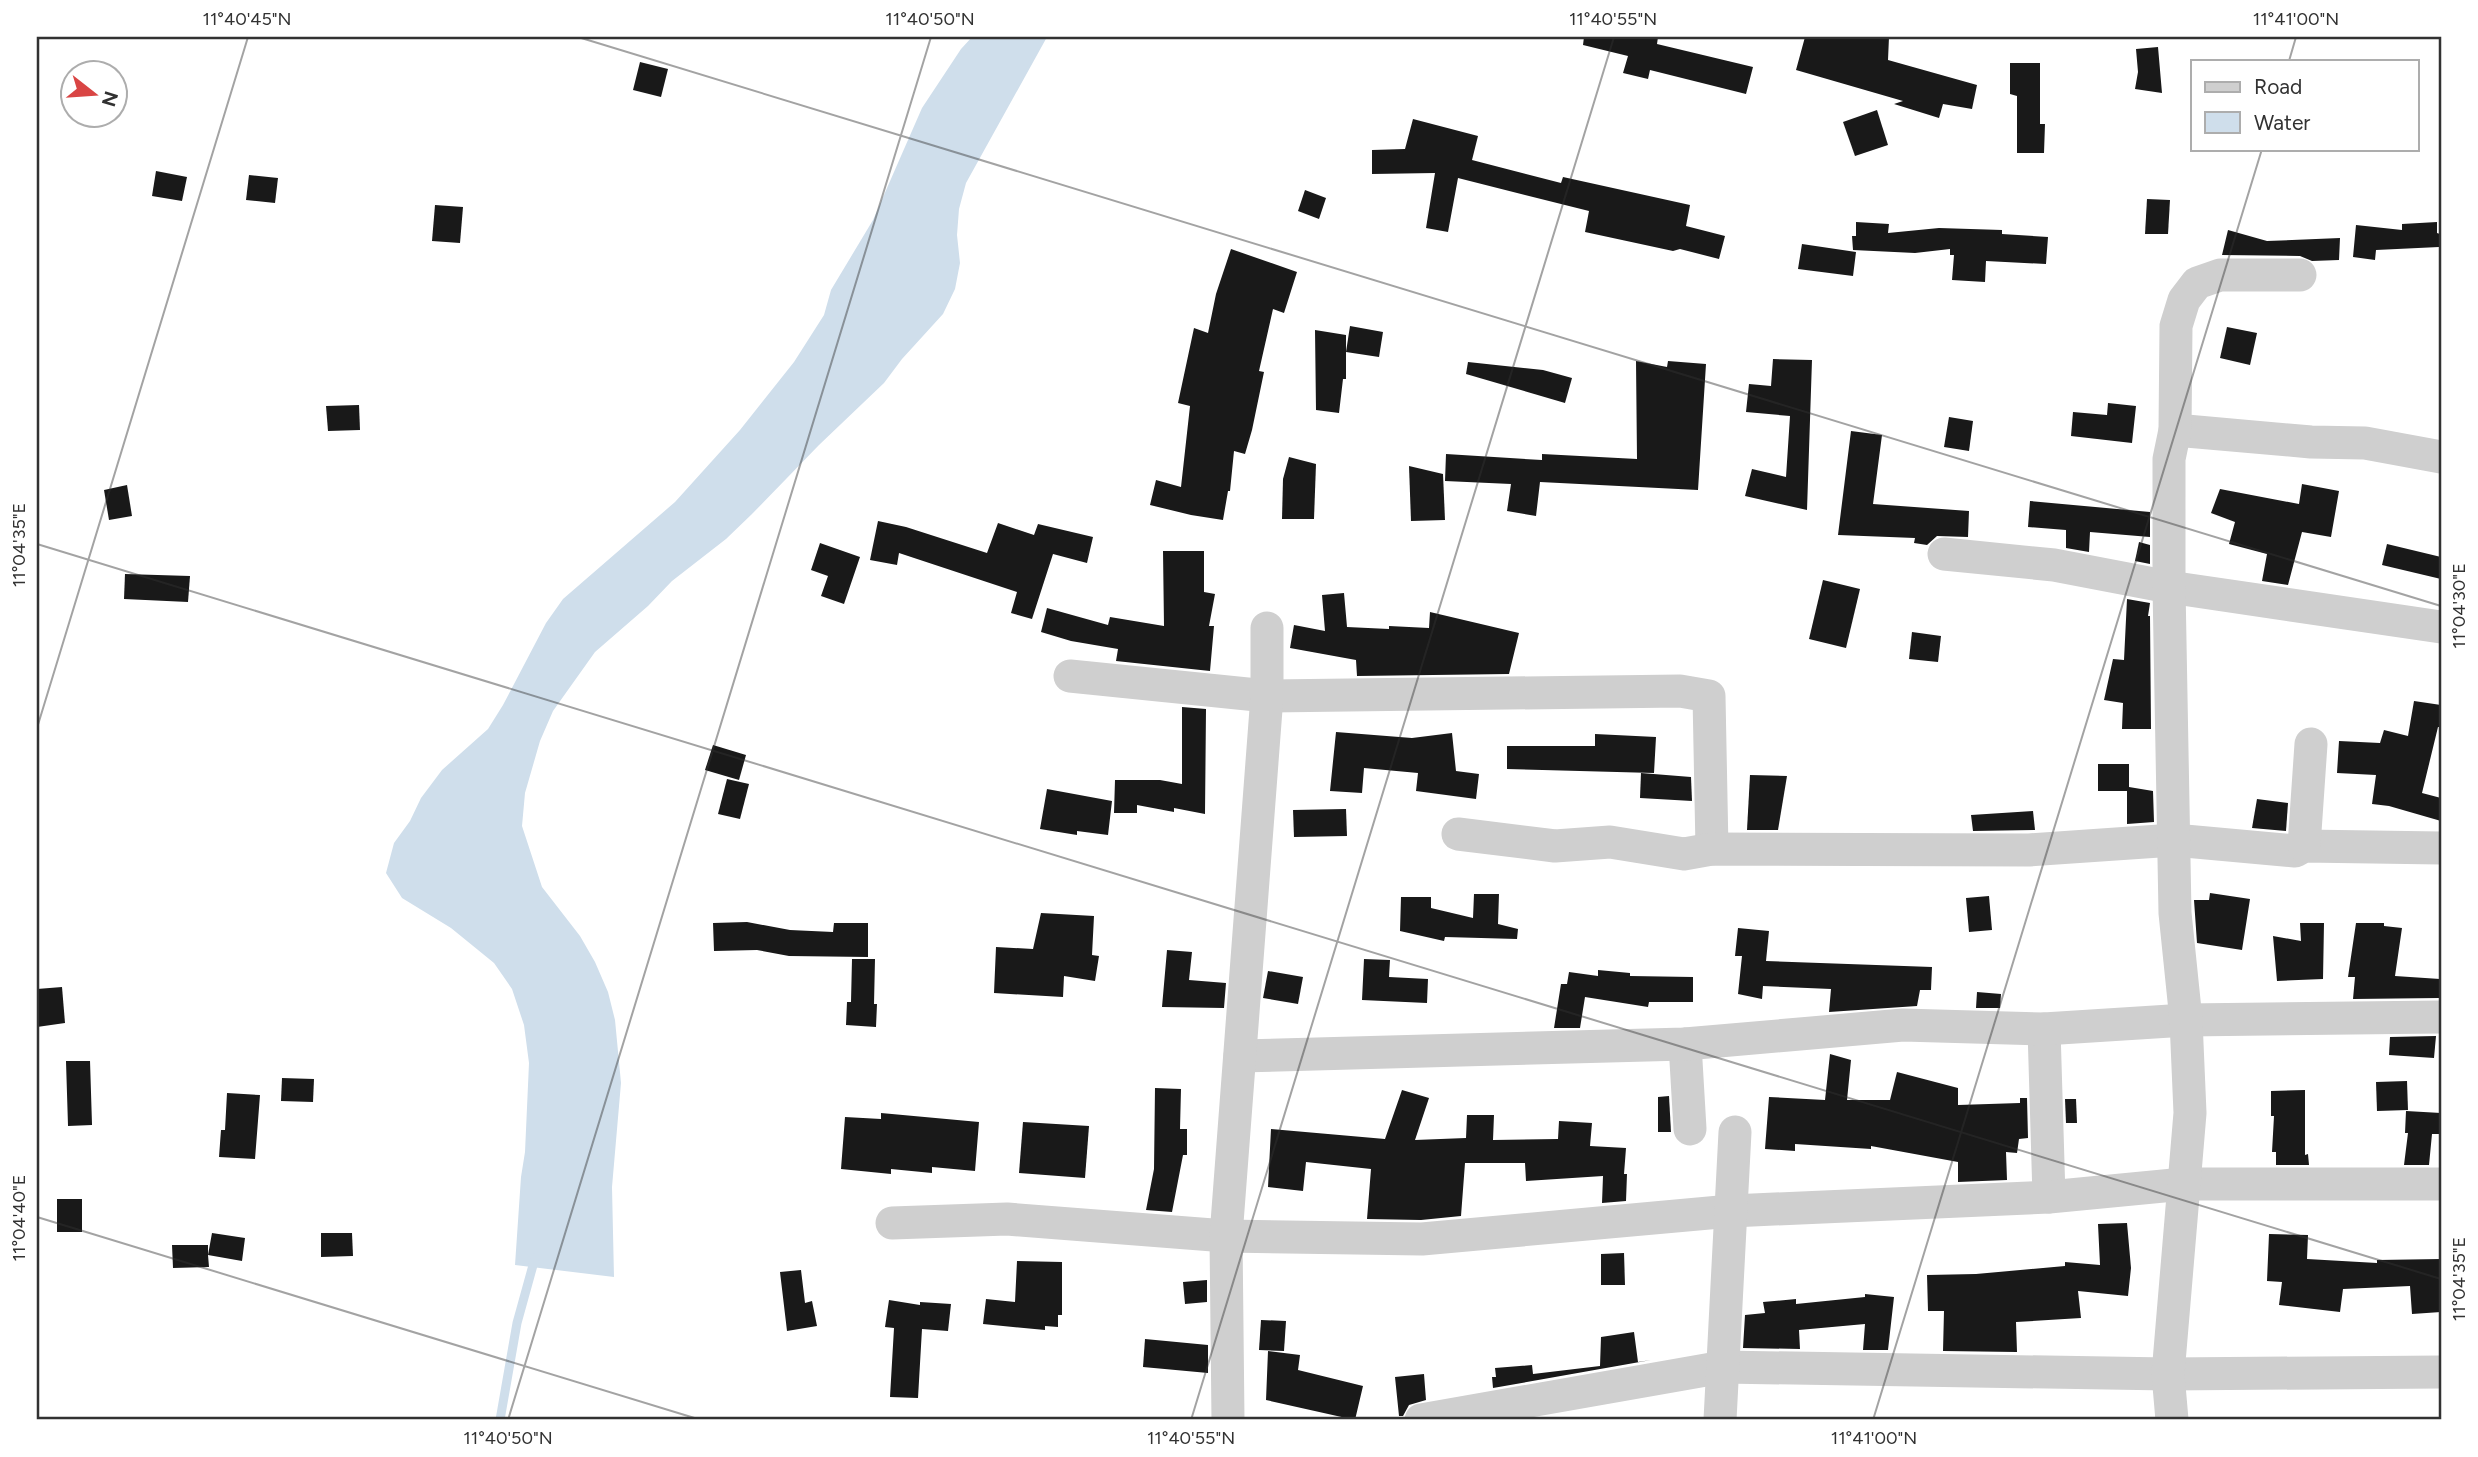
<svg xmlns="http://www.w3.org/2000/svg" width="2478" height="1457" viewBox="0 0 2478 1457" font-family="Figtree,sans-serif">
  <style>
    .water { fill: #cfdeeb }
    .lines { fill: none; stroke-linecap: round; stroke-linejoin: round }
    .stream { stroke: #cfdeeb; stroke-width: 9 }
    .building { fill: #191919 }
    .minor { stroke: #cfcfcf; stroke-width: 33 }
    .ticks { fill: none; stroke: #323232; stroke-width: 2; stroke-opacity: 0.45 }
    .neatline { fill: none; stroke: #323232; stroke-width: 2.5 }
    .ticks-label { font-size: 18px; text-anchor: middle; fill: #323232 }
  </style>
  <rect width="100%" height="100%" fill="#fff"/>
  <polygon class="water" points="972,37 1047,37 966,183 959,209 957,235 960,263 955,289 943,314 902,359 884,383 819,445 752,514 726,539 672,581 648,606 595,652 553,711 540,741 525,793 522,826 542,887 580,936 595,962 608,992 615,1020 621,1083 612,1187 614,1277 515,1265 521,1177 525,1152 529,1063 524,1025 512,989 494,963 451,928 402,898 386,873 394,843 410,821 421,798 442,770 488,729 503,705 546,623 563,599 675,502 740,430 794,362 824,315 831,290 873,220 922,108 961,49"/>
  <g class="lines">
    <polyline class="stream" points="500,1420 517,1323 535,1258"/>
  </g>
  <g class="building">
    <polygon points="1584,37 1658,37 1657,44 1753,67 1746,94 1650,70 1648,79 1623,73 1628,56 1583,45"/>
    <polygon points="1805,37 1889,37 1888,60 1977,85 1972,109 1943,104 1939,118 1894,104 1903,101 1796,70"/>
    <polygon points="2158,47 2162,93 2135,89 2138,72 2136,49"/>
    <polygon points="640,62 668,69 661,97 633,90"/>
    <polygon points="2010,63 2040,63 2040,124 2045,124 2044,153 2017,153 2017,96 2010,94"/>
    <polygon points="1877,110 1888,145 1855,156 1843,122"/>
    <polygon points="1413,119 1478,136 1472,160 1561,183 1563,177 1690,205 1686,226 1725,236 1719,259 1680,249 1673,251 1585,232 1589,211 1458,178 1448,232 1426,228 1435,173 1372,174 1372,150 1405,149"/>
    <polygon points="156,171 187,177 182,201 152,196"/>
    <polygon points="249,175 278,178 275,203 246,200"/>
    <polygon points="1305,190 1326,198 1319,219 1298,211"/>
    <polygon points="2147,199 2170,200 2168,234 2145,234"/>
    <polygon points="435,205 463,207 460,243 432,241"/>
    <polygon points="1856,222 1889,224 1888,233 1939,228 2002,230 2002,234 2048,237 2046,264 1986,261 1985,282 1952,280 1954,255 1950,255 1950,249 1915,253 1853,250 1852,236 1856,236"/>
    <polygon points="2437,222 2437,233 2440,234 2439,247 2376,250 2375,260 2353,257 2356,225 2402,230 2402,224"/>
    <polygon points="2228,230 2267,241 2340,238 2339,260 2312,261 2300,256 2222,255"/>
    <polygon points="1802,244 1856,252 1853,276 1798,269"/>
    <polygon points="1231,249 1297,272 1284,313 1273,309 1259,371 1264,372 1252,430 1245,454 1234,451 1230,491 1228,491 1223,520 1191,515 1150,505 1156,480 1181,487 1190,406 1178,403 1194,328 1208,333 1216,294"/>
    <polygon points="1350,326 1383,332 1379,357 1346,352"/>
    <polygon points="2227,327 2257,333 2250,365 2220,358"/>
    <polygon points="1315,330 1346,335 1346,379 1343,379 1339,413 1316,410"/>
    <polygon points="1773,359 1812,360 1807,510 1745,496 1752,469 1786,477 1790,416 1746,412 1749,384 1771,386"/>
    <polygon points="1636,361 1667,367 1668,361 1706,364 1698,490 1540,482 1536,516 1507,511 1511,484 1445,481 1446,454 1542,460 1542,454 1637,459"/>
    <polygon points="1468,362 1543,370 1572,378 1565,403 1466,374"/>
    <polygon points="2108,403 2136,406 2132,443 2071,436 2073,412 2107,415"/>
    <polygon points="359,405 360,430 328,431 326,406"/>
    <polygon points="1949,417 1973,421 1969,451 1944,447"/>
    <polygon points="1851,431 1882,435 1873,504 1969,511 1968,537 1937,536 1927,545 1914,543 1915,538 1838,535"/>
    <polygon points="1289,457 1316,464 1314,519 1282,519 1283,479"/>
    <polygon points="1409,466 1443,474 1445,520 1411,521"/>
    <polygon points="2302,484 2339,491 2331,537 2302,532 2288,585 2262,581 2267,554 2229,544 2235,522 2211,513 2220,489 2299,504"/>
    <polygon points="127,485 132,516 109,520 104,490"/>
    <polygon points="2030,501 2150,512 2150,537 2090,532 2089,552 2066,548 2066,530 2028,527"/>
    <polygon points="878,521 906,527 987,553 998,523 1034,535 1038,524 1093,537 1087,563 1053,554 1032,619 1011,613 1017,592 899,553 897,565 870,560"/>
    <polygon points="2139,542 2150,545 2150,564 2135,561"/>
    <polygon points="820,543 860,557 844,604 821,596 828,576 811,570"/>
    <polygon points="2387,544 2441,557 2441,579 2382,565"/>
    <polygon points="1163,551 1204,551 1204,592 1215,594 1209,626 1214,626 1210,671 1116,661 1118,649 1071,641 1041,632 1047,608 1108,625 1110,617 1164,626"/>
    <polygon points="125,574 190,576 188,602 124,599"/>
    <polygon points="1823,580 1860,589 1846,648 1809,639"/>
    <polygon points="1344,593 1347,627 1389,629 1389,626 1429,628 1430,612 1519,633 1509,674 1357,676 1356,660 1290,648 1294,625 1325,631 1322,595"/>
    <polygon points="2127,599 2150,603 2148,616 2150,616 2151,729 2122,729 2123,703 2104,700 2113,659 2124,660"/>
    <polygon points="1912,632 1941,636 1938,662 1909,659"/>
    <polygon points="2414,701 2441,705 2441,727 2438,727 2422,793 2441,798 2441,821 2389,806 2372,804 2376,775 2337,773 2339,741 2380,743 2384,730 2408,736"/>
    <polygon points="1182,707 1206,709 1205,814 1174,808 1174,812 1137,805 1137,813 1114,813 1115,780 1160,780 1182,784"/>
    <polygon points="1336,732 1412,738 1452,733 1456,771 1479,774 1476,799 1416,791 1418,773 1364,768 1362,793 1330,791"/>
    <polygon points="1595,734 1656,737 1654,773 1507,769 1507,746 1595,746"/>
    <polygon points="713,745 746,755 739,780 705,770"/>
    <polygon points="2098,764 2129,764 2129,787 2153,791 2154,822 2127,824 2127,791 2098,791"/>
    <polygon points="1641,773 1691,777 1692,801 1640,798"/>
    <polygon points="1750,775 1787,776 1778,830 1747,830"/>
    <polygon points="727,779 749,784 740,819 718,814"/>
    <polygon points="1047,789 1112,801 1108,835 1077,831 1077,835 1040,829"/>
    <polygon points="2257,799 2288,803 2286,831 2252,828"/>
    <polygon points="1346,809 1347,836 1294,837 1293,810"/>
    <polygon points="2033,811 2035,830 1973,831 1971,815"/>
    <polygon points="2210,893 2250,899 2242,950 2197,943 2194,900 2209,900"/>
    <polygon points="1474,894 1499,894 1498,924 1518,929 1517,939 1445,937 1444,941 1400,931 1401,897 1431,897 1431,908 1473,918"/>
    <polygon points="1989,896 1992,930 1969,932 1966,898"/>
    <polygon points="1041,913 1094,916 1092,955 1099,956 1095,981 1064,976 1063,997 994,993 996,947 1033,949"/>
    <polygon points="747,922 790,930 833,932 834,923 868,923 868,957 789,956 757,950 714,951 713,923"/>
    <polygon points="2300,923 2324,923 2323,979 2277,981 2273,936 2301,941"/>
    <polygon points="2356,923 2384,923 2384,926 2402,928 2395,976 2440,979 2439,998 2353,999 2355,977 2348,977"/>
    <polygon points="1738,928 1769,931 1766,961 1932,967 1931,990 1920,990 1917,1006 1829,1012 1831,989 1763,986 1762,999 1738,994 1742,956 1735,956"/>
    <polygon points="1167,950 1192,952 1189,980 1226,983 1224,1008 1162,1007"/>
    <polygon points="852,959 875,959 874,1004 877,1004 876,1027 846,1025 847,1002 851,1002"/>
    <polygon points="1364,959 1390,960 1389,977 1428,979 1427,1003 1362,1000"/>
    <polygon points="1598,970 1630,973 1630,976 1693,977 1693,1002 1649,1002 1648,1007 1585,997 1580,1028 1554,1028 1561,984 1567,984 1569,972 1598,976"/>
    <polygon points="1268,971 1303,977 1298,1004 1263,998"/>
    <polygon points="62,987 65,1023 37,1027 37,989"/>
    <polygon points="1977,992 2001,994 2000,1008 1976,1008"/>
    <polygon points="2436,1036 2434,1058 2389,1055 2390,1037"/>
    <polygon points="1830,1054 1851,1060 1847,1100 1890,1100 1897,1072 1958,1088 1958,1105 2020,1103 2020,1098 2027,1098 2028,1138 2019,1139 2017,1153 2006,1152 2007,1180 1958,1182 1958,1162 1871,1146 1871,1149 1795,1144 1795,1151 1765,1149 1769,1097 1825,1100"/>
    <polygon points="66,1061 90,1061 92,1125 68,1126"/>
    <polygon points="282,1078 314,1079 313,1102 281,1101"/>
    <polygon points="2407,1081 2408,1110 2377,1111 2376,1082"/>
    <polygon points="1155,1088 1181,1089 1180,1129 1187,1129 1187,1155 1183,1155 1172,1212 1146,1210 1154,1169"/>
    <polygon points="1402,1090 1429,1098 1415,1140 1466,1138 1467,1115 1494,1115 1493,1140 1558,1139 1559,1121 1592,1123 1590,1146 1626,1148 1624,1174 1627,1174 1626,1201 1602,1203 1603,1176 1526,1181 1525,1163 1465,1163 1461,1216 1421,1220 1367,1219 1371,1169 1306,1162 1303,1191 1268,1187 1271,1129 1385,1139"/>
    <polygon points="2305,1090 2305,1155 2308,1154 2309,1165 2276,1165 2276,1152 2272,1152 2274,1116 2271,1116 2271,1091"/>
    <polygon points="227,1093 260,1095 255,1159 219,1157 221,1130 225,1130"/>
    <polygon points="1669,1096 1671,1132 1658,1132 1658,1097"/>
    <polygon points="2065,1099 2076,1099 2077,1123 2066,1123"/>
    <polygon points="2406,1111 2441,1113 2440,1134 2432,1134 2429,1165 2404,1165 2408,1133 2405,1133"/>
    <polygon points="881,1113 979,1122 975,1171 932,1167 932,1173 891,1169 891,1174 841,1169 845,1117 881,1119"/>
    <polygon points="1023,1122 1089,1126 1085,1178 1019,1173"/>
    <rect x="57" y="1199" width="25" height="33"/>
    <polygon points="2127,1223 2131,1268 2128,1296 2078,1291 2081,1318 2016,1322 2017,1352 1943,1351 1944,1311 1928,1311 1927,1275 1976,1274 2065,1266 2065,1262 2100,1265 2098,1224"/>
    <polygon points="212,1233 245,1238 242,1261 208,1255 209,1267 173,1268 172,1245 208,1245 208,1255"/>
    <polygon points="321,1233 352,1233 353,1256 321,1257"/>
    <polygon points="2269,1234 2308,1235 2307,1259 2377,1263 2377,1260 2441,1259 2441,1312 2412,1314 2410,1286 2343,1289 2340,1312 2279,1305 2282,1282 2267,1281"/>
    <polygon points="1624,1253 1625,1285 1601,1285 1601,1254"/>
    <polygon points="1017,1261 1062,1262 1062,1315 1058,1315 1058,1327 1045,1326 1045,1330 983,1324 986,1299 1015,1302"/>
    <polygon points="801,1270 805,1303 812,1301 817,1326 787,1331 780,1272"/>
    <polygon points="1207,1280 1207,1302 1185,1304 1183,1282"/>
    <polygon points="1865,1294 1894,1297 1888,1350 1863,1350 1865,1324 1799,1330 1800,1349 1743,1348 1745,1315 1765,1313 1763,1302 1796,1299 1796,1304 1865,1297"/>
    <polygon points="889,1300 920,1305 920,1302 951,1304 948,1331 922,1329 918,1398 890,1397 894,1328 885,1327"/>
    <polygon points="1261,1320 1286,1321 1284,1351 1259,1350"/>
    <polygon points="1634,1332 1638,1362 1651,1360 1493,1388 1492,1377 1496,1377 1495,1368 1532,1365 1533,1374 1600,1366 1601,1337"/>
    <polygon points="1145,1339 1208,1345 1208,1373 1143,1367"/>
    <polygon points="1268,1351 1300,1355 1298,1370 1363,1386 1355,1420 1266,1400"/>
    <polygon points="1424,1374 1426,1400 1409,1405 1403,1416 1399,1416 1395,1377"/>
  </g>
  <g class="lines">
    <g class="minor">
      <polyline points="2175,430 2311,442 2365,443 2441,457"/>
      <polyline points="1944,554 2054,565 2169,587 2441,627"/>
      <polyline points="1070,676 1267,696 1680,691 1709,696 1712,849"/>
      <polyline points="1458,834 1555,846 1610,842 1684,854 1712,849 2029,850 2174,840 2295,851 2304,846 2441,848"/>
      <polyline points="2304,846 2311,744"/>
      <polyline points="2044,1029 2049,1197"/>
      <polyline points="1685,1044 1690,1129"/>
      <polyline points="1240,1056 1685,1044 1903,1025 2044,1029 2186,1020 2441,1017"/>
      <polyline points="892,1223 1007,1219 1226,1236 1422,1239 1731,1211 2049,1197 2184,1184 2441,1184"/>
      <polyline points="1228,1420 1226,1236 1267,696 1267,628"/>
      <polyline points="1421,1420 1723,1367 2168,1374 2441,1372"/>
      <polyline points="1720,1420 1735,1132"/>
      <polyline points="2172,1420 2168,1374 2190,1113 2186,1020 2175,913 2169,587 2169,459 2175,430 2176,326 2184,300 2197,283 2220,275 2300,275"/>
    </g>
  </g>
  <path class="ticks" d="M578 37 2441 606M2289 61 2296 37M37 544 2441 1279M37 728 248 37M37 1217 701 1420M508 1420 931 37M1191 1420 1614 37M1873 1420 2262 149"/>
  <rect width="2478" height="1457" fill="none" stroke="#ffffff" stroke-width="77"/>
  <rect x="2191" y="60" width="228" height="91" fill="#ffffff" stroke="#adadad" stroke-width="2"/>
  <rect x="2205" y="82" width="35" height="10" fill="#cfcfcf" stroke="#adadad" stroke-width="2"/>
  <text x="2254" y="94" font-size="21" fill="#323232">Road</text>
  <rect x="2205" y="112" width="35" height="21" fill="#cfdeeb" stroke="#adadad" stroke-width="2"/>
  <text x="2254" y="130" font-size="21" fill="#323232">Water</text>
  <g transform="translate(94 94) rotate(107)"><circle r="33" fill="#ffffff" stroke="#adadad" stroke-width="2"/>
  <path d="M0-5L12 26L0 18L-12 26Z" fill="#d94544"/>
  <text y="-10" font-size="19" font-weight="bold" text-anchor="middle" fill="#323232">N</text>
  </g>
  <rect x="38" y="38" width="2402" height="1380" class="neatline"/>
  <g class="ticks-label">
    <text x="247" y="25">11°40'45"N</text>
    <text x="930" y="25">11°40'50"N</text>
    <text x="1613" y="25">11°40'55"N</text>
    <text x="2296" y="25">11°41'00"N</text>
    <text transform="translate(19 545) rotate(-90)" y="6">11°04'35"E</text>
    <text transform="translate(2459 606) rotate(-90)" y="6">11°04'30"E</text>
    <text transform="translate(19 1218) rotate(-90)" y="6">11°04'40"E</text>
    <text transform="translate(2459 1279) rotate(-90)" y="6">11°04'35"E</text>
    <text x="508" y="1444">11°40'50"N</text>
    <text x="1191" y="1444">11°40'55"N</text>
    <text x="1874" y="1444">11°41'00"N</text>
  </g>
</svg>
